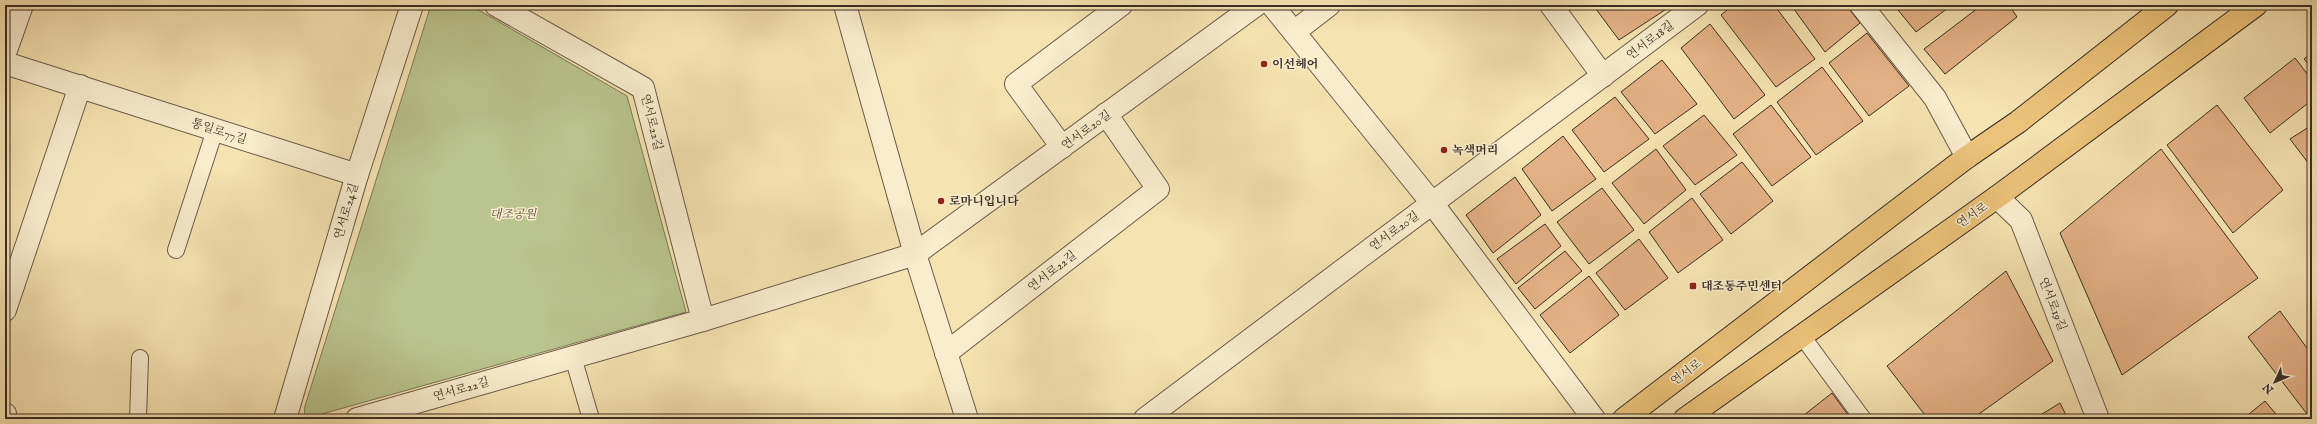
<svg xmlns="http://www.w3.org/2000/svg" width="2317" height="424" viewBox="0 0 2317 424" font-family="'IM FELL English','Noto Serif KR',serif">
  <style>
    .green { fill: #bac48e; stroke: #7a7958 }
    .building { fill: #e3b186; stroke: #3a2e23 }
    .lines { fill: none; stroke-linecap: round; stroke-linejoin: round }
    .lane-casing { stroke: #695b47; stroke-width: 18 }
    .street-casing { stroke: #695b47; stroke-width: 24 }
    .primary-casing { stroke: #3a2e23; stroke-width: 24 }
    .lane { stroke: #f9edcd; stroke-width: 16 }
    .street { stroke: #f9edcd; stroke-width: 22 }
    .primary { stroke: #ebc279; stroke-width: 22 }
    .poi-dot { fill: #8f2418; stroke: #f9edcd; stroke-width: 1.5 }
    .labels { text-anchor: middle; stroke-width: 3; stroke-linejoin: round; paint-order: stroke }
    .street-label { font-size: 12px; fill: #3a2e23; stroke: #f9edcd }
    .poi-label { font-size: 12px; font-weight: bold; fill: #3a2e23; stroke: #f9edcd; text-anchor: start }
    .park-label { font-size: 12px; font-style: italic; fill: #5a543e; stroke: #f9edcd }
  </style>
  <rect width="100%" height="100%" fill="#f6e3b2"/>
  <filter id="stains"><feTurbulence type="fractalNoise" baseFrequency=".005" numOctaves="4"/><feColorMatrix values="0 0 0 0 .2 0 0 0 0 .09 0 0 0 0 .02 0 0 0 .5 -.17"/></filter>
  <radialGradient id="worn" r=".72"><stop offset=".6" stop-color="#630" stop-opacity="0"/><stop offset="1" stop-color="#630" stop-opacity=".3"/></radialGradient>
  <polygon class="green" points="431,5 470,5 627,96 686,312 304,419 305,406"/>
  <g class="building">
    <polygon points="1593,5 1670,5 1671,6 1619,40"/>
    <polygon points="1733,5 1774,5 1815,59 1776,87 1721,15"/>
    <polygon points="1791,5 1846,5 1860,23 1825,52"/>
    <polygon points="1894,5 1952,5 1916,32"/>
    <polygon points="1982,5 2009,5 2017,17 1945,74 1924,49"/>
    <polygon points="1710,24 1765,95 1734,119 1681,48"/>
    <polygon points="1867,33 1909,86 1869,116 1829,63"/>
    <polygon points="2312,53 2312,69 2304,59"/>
    <polygon points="2295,58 2312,80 2312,100 2270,133 2244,98"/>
    <polygon points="1662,60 1697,104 1655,134 1621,92"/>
    <polygon points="1822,67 1863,121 1816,155 1777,102"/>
    <polygon points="1615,97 1649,139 1604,172 1572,130"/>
    <polygon points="1771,105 1811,157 1772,186 1733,134"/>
    <polygon points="2217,105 2283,190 2233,233 2167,145"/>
    <polygon points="1704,115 1737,155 1695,185 1663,146"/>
    <polygon points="2312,125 2312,168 2290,139"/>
    <polygon points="1563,136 1596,179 1552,211 1522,169"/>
    <polygon points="1656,149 1686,190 1644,224 1612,183"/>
    <polygon points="2161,149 2258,278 2122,375 2060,233"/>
    <polygon points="1742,162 1773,201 1731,234 1700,194"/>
    <polygon points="1515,177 1541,215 1493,253 1466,215"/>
    <polygon points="1602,188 1634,230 1589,264 1557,222"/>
    <polygon points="1692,198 1723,240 1678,273 1649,232"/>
    <polygon points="1545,224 1561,246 1516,284 1497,259"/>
    <polygon points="1639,239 1668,278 1625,310 1596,273"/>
    <polygon points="1565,251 1582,271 1535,309 1518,288"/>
    <polygon points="2006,271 2053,361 1972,419 1928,419 1887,366"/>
    <polygon points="1589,276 1619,315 1570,353 1540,315"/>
    <polygon points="2280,311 2312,355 2312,416 2310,418 2248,337"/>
    <polygon points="1832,393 1851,419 1799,419"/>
    <polygon points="2265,401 2280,419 2243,419"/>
    <polygon points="2060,403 2068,419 2034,419"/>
  </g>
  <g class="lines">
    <defs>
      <g id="lane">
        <polyline points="176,250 215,130"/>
        <polyline points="1802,336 1863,419"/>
        <polyline points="573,357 591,419"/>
        <polyline points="138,419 140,358"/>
      </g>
      <g id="street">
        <polyline points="496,5 643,88 703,320"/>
        <polyline points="845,5 915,254 967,419"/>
        <polyline points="1272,5 1432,203 1594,419"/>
        <polyline points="1551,5 1603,76"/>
        <polyline points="1861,5 1935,98 1967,157"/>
        <polyline points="1294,32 1329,5"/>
        <polyline points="5,53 22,5"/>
        <polyline points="5,63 357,175"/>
        <polyline points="1062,147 1016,84 1121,5"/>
        <polyline points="1997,197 2021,220 2098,419"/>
        <polyline points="5,310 80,86"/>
        <polyline points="946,353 1158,189 1106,114"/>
        <polyline points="5,414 5,419"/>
        <polyline points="285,419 357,175 412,5"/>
        <polyline points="357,419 703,320 915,254 1256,5"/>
        <path d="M1145 419C1328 280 1514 143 1697 5"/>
      </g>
      <g id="primary">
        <polyline points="1624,419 1967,157 2018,122 2167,5"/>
        <polyline points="1685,419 1997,197 2256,5"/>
      </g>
    </defs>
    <use href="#lane" class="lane-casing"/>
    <use href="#street" class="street-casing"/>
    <use href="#primary" class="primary-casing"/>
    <use href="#lane" class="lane"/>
    <use href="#street" class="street"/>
    <use href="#primary" class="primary"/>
  </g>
  <g class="poi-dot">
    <circle cx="1264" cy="64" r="4"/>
    <circle cx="1444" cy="150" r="4"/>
    <circle cx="941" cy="201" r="4"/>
    <rect x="1689" y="282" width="8" height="8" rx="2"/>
  </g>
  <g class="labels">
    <g class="street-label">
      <text transform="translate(1650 40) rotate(-37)" y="4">연서로18길</text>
      <text transform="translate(652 122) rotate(76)" y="4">연서로22길</text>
      <text transform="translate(1086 130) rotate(-36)" y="4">연서로20길</text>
      <text transform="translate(219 131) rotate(18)" y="4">통일로77길</text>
      <text transform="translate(346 211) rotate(-74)" y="4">연서로24길</text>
      <text transform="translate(1972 215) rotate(-35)" y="4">연서로</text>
      <text transform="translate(1394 231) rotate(-36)" y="4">연서로20길</text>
      <text transform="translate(1052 271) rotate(-38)" y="4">연서로22길</text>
      <text transform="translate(2053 304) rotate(69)" y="4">연서로19길</text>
      <text transform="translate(1686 372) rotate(-37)" y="4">연서로</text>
      <text transform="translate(461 389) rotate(-16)" y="4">연서로22길</text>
    </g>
    <g class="poi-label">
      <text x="1272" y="68">이선헤어</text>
      <text x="1452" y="154">녹색머리</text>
      <text x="949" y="205">로마니입니다</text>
      <text x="1701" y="290">대조동주민센터</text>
    </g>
    <g class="park-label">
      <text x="513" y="218">대조공원</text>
    </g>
  </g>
  <rect width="2317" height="424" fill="none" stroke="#f6e3b2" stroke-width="20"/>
  <rect x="6" y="6" width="2305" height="412" fill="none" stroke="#3a2e23" stroke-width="2"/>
  <rect x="10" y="10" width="2297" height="404" fill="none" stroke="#3a2e23"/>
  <g transform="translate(2275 382) rotate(226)" stroke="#f9edcd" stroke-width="3" paint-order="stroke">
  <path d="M0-3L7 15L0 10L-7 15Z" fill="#3a2e23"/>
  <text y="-6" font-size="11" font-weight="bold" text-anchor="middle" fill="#3a2e23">N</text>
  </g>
  <rect width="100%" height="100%" filter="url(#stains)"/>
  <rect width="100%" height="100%" fill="url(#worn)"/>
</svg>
